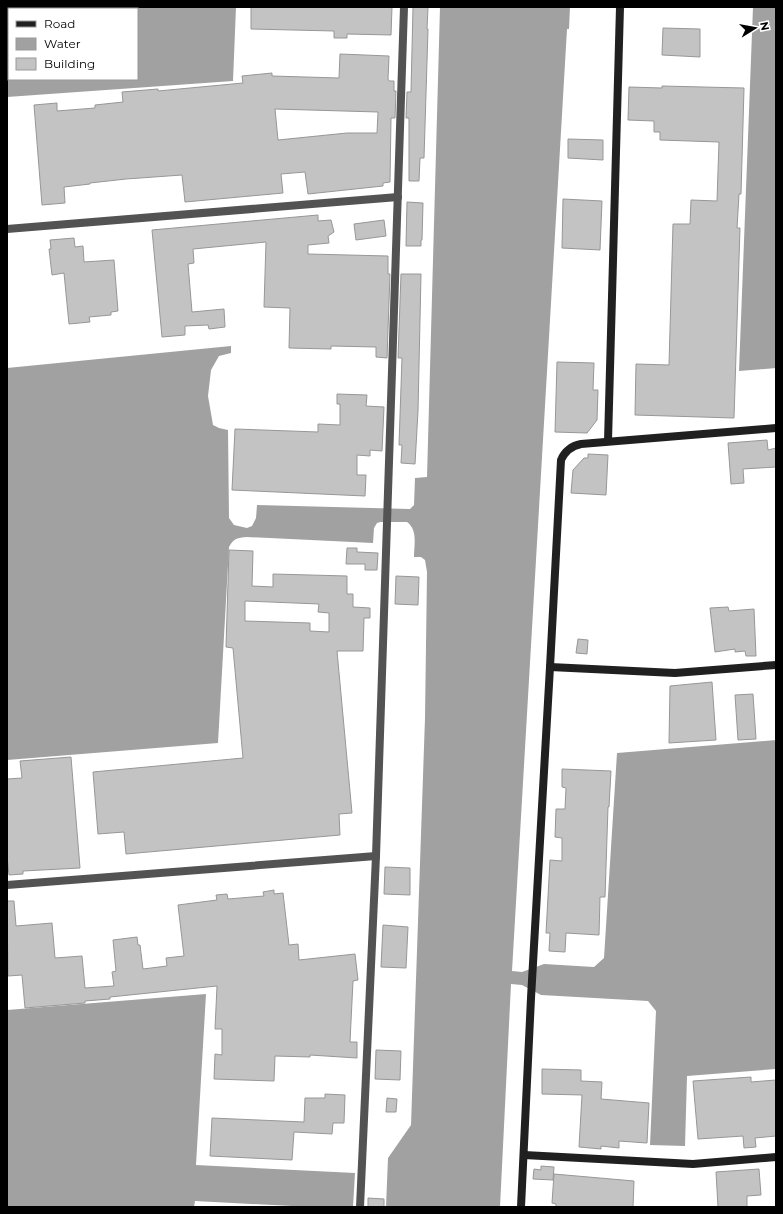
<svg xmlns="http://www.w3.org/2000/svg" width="783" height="1214" viewBox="0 0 783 1214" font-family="Montserrat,sans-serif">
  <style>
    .water { fill: #a1a1a1; fill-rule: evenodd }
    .building { fill: #c3c3c3; stroke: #979797; fill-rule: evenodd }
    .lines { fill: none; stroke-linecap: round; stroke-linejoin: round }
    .street { stroke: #535353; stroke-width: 8 }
    .secondary { stroke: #202020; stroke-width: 8 }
  </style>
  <rect width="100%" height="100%" fill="#fff"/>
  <g class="water">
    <path d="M7 7H236L233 81 7 97ZM9 9H137V79H9Z"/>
    <path d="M440 7H570L569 29H567L512 971 522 972 544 964 594 967 604 958 617 753 776 740V1069L687 1076 685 1146 650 1145 656 1011 648 1001 541 995 522 985 511 984 500 1207H386L388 1158 411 1125 425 718 427 572 425 560 421 557H414C414 545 418 530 407 522H380L377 523 374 528 373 543 247 537C237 538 234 538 229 547L218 743 7 760V368L231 346V353L219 356 211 370 208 396 213 425 219 428 228 430 229 518 234 525 247 528 252 526 256 518 257 505 410 509 414 505 415 478 427 477Z"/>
    <polygon points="753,7 776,7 776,368 739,371"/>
    <polygon points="206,994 196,1165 355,1173 353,1207 312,1207 195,1201 194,1207 7,1207 7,1010"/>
  </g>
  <g class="building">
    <polygon points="251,7 392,7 391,35 347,34 347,38 334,38 334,31 251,29"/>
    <polygon points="413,7 428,7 427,29 428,29 424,158 420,158 419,181 409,181 409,118 406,118 407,92 411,92"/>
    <polygon points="663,28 700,29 700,57 662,55"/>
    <path d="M340 54 389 56 388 79 389 81H394V91H396L395 118H391L390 182 383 183V186L308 194 305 172 281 174 283 193 185 202 182 175 126 179 90 183V184L64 187 65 203 42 205 34 105 57 103V111L95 108V105L123 102 122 92 158 89V91L243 83 242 76 272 73V76L339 78ZM275 109 378 112 377 133H347L278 140Z"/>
    <polygon points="662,86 744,88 741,194 739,194 737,228 740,228 734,418 635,415 636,364 669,365 673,224 690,224 691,200 717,201 719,142 660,140 660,132 654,132 654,121 628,120 629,87 662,88"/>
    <polygon points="568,139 603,140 603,160 568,158"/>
    <polygon points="563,199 602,201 600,250 562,248"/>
    <polygon points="407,202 423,203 422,240 421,240 421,246 406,246"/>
    <polygon points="318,215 318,221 331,220 334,232 328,236 329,243 308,245 308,254 388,256 388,274 390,274 387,358 376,357 376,347 331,346 331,349 289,348 290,308 264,307 266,242 193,249 194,263 188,264 192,312 224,309 225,327 209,329 208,325 185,326 185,335 162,337 152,230"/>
    <polygon points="384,220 386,236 356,240 354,224"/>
    <polygon points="74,238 75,247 83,246 84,262 114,260 118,311 111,312 111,315 89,317 90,322 69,324 64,273 52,275 49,249 51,249 50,240"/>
    <polygon points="401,274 421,274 418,411 415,464 401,463 402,445 399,445 402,358 398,358"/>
    <polygon points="557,362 594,363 593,390 598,390 597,420 587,433 555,432"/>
    <polygon points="337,394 367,395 366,406 384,407 382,451 370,450 370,456 357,455 357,475 366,475 365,496 232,490 235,429 318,432 318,424 340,425 340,404 337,404"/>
    <polygon points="767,440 768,450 776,448 776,467 743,469 744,483 731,484 728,443"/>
    <polygon points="588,454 608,455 606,495 571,493 573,470 584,458 588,458"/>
    <polygon points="347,548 357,548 357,552 378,553 377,570 365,570 365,564 346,564"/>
    <path d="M229 550 253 551 252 586 273 587V574L347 576V594H353V607L370 608V618H364L363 651H337L352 813 339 814 340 835 126 854 124 832 98 834 93 772 243 758 233 648 226 647ZM245 601 319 604 318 612 329 613V632L310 631V623L245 621Z"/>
    <polygon points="396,576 419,577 418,605 395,604"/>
    <polygon points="728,607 729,611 754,609 756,656 746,656 745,651 735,652 735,649 715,652 710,608"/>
    <polygon points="578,639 588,640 587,654 576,653"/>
    <polygon points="712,682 716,740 669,743 670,686"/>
    <polygon points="753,694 756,739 738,740 735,695"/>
    <polygon points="71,757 80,868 23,871 23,874 9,875 7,856 7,779 22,778 20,761"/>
    <polygon points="562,769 611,771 609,807 608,807 605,897 600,897 599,935 566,933 565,952 549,951 550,933 546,933 550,860 562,861 562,838 555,837 556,809 565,809 566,788 562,787"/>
    <polygon points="385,867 410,868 410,895 384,894"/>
    <polygon points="274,890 274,894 283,893 289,945 298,944 299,960 355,954 358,980 353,981 350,1042 357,1042 357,1058 310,1055 310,1057 275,1056 274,1081 214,1079 215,1054 222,1055 222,1029 215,1029 217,986 110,997 110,999 85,1001 85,1003 25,1008 22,975 8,976 7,901 14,901 16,926 52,923 55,958 82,956 85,988 114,986 112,972 116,971 113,940 137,937 138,945 140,945 143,969 167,966 166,958 184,956 178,905 217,900 216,895 227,894 228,899 264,896 263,892"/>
    <polygon points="383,925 408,927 406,968 381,967"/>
    <polygon points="376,1050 401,1051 400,1080 375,1079"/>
    <polygon points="542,1069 581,1070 581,1081 602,1082 601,1099 649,1103 647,1143 619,1141 619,1148 601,1146 601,1149 579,1147 582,1095 542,1094"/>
    <polygon points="751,1077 751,1082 776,1080 776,1136 755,1138 756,1147 744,1148 743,1136 698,1139 693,1081"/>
    <polygon points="325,1094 345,1095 344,1123 333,1123 332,1134 294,1132 292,1160 210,1156 212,1118 304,1122 305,1098 325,1098"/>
    <polygon points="387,1098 397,1099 396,1112 386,1112"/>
    <polygon points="541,1166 554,1167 553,1180 533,1179 534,1169 541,1170"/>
    <polygon points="759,1169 761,1195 747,1196 747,1207 718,1207 716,1172"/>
    <polygon points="554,1174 634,1181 633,1207 556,1207 556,1204 552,1203"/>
    <polygon points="368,1198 384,1199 384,1207 368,1207"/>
  </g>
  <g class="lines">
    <g class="street">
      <polyline points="7,229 398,197"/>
      <polyline points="7,885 376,856"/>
      <polyline points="360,1207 376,856 404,7"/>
    </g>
    <g class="secondary">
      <polyline points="608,441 620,7"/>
      <polyline points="550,667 675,673 776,665"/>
      <polyline points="524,1155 693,1164 776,1157"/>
      <path d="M521 1207 531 998 550 667 561 460C565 451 571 446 581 444L776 428"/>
    </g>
  </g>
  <rect width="783" height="1214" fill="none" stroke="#000000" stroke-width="16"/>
  <rect x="8" y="8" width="130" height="72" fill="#ffffff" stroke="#999999"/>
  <rect x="16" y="21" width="20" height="6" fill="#202020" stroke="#999999"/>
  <text x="44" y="28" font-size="12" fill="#000000">Road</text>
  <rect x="16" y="38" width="20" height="12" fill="#a1a1a1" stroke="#999999"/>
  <text x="44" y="48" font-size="12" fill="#000000">Water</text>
  <rect x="16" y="58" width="20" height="12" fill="#c3c3c3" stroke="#999999"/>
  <text x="44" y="68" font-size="12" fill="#000000">Building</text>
  <g transform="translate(755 28) rotate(79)" stroke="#ffffff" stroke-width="3" paint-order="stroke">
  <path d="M0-3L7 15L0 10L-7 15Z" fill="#000000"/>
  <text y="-6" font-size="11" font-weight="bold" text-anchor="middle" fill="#000000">N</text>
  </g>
</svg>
